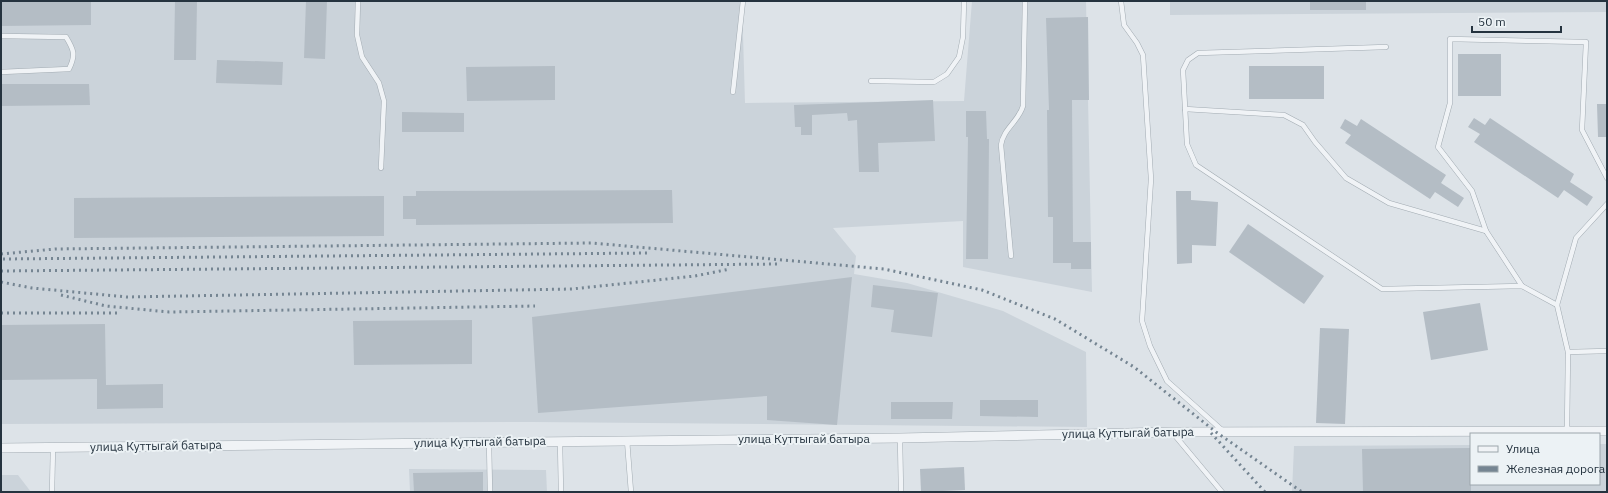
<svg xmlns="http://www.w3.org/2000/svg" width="1608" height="493" viewBox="0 0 1608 493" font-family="'IBM Plex Sans',sans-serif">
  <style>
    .built { fill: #cbd3da }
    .building { fill: #b4bdc5 }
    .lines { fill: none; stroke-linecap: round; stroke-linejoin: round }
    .service-casing { stroke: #a2abb2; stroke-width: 5.5 }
    .minor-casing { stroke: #a2abb2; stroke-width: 10 }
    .service { stroke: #f0f3f6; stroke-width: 4.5 }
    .minor { stroke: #f0f3f6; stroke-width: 9 }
    .rail { stroke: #758592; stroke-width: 3; stroke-dasharray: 2 4; stroke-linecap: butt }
    .labels { text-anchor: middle; stroke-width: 4; stroke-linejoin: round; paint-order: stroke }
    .street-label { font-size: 12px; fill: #25333f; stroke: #ecf2f5 }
  </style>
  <rect width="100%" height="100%" fill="#dde3e8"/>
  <g class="built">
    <polygon points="1,1 742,1 745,103 964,101 972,1 1086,1 1092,292 963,267 963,221 833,228 856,256 854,274 907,283 1003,311 1086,352 1087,427 533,422 1,424"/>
    <polygon points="1170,1 1607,1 1607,12 1170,15"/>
    <polygon points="1599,444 1607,444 1607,492 1292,492 1294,446 1471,445 1471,484 1599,484"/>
    <polygon points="409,469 546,470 547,492 410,492"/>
    <polygon points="1,475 18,475 31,492 1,492"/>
  </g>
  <g class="building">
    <polygon points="91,1 91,25 1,26 1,2"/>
    <polygon points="175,1 197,1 196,60 174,60"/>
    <polygon points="306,1 327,1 325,59 304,58"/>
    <rect x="1310" y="1" width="56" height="9"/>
    <polygon points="1088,17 1089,100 1072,100 1073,242 1091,242 1091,269 1071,269 1071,263 1053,263 1053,217 1048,217 1047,110 1049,110 1046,18"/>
    <rect x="1458" y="54" width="43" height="42"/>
    <polygon points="217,60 283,62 282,85 216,83"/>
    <polygon points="555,66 555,100 467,101 466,67"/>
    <rect x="1249" y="66" width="75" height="33"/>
    <polygon points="1,84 89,84 90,105 1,106"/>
    <polygon points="933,100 935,141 878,143 879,172 859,172 857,120 848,121 847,113 812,115 812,135 801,135 801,127 795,127 794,105"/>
    <polygon points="1597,104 1607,104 1607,137 1598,137"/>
    <polygon points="966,111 986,111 987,139 989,139 988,259 966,259 968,137 966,137"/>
    <polygon points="402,112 464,113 464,132 402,132"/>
    <polygon points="1474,118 1485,125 1490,118 1574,174 1570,182 1593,197 1587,206 1564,190 1558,198 1474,142 1480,134 1468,127"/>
    <polygon points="1345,119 1357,126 1361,119 1446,175 1441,183 1464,198 1458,207 1435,192 1430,199 1345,143 1351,135 1340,128"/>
    <polygon points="672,190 673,223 416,225 416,219 403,219 403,196 416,196 416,191"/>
    <polygon points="1176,191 1191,191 1191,200 1218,202 1216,246 1192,245 1192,263 1177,264"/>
    <polygon points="384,196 384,236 74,238 74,198"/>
    <polygon points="1248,224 1324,276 1304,304 1229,252"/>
    <polygon points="852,277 837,425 767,420 767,396 538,413 532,317"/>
    <polygon points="873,285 938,293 932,337 891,332 894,310 871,307"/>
    <polygon points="1480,303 1488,350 1431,360 1423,312"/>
    <polygon points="472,320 472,364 354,365 353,321"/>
    <polygon points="105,324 106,385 163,384 163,408 97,409 97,379 1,380 1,325"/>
    <polygon points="1320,328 1349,329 1345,424 1316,423"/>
    <polygon points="980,400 1038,400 1038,417 980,416"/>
    <polygon points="891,402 953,402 952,419 891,419"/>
    <polygon points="1471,448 1471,492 1363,492 1362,449"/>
    <polygon points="964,467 965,490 921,492 920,469"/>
    <polygon points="483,472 483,492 414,492 413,473"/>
  </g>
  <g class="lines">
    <defs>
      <g id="service">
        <polyline points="358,1 357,35 362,57 379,83 384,101 381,168"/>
        <polyline points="1121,1 1124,25 1137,43 1143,55 1151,179 1142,321 1150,346 1167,381 1223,431"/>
        <path d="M1 36 66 37C74 50 76 55 69 69L1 72"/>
        <polyline points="1386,47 1198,53 1188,60 1183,70 1187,144 1196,165 1382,289 1522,286 1557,305"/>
        <polyline points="871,81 934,82 947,74 959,57 963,37 964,1"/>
        <polyline points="733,92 743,1"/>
        <polyline points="1185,109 1284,115 1303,125 1315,142 1346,178 1389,203 1486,231 1522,286"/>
        <polyline points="1486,231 1472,191 1438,147 1450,103 1450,39 1586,42 1582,130 1607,178"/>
        <path d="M1011 256 1001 145C1003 129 1019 121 1023 106L1025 1"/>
        <polyline points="1568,352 1557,305 1576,238 1607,204"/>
        <polyline points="1567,431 1568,352 1607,351"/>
        <polyline points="1172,432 1222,492"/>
        <polyline points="900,438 901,492"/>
        <polyline points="627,440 631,492"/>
        <polyline points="560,441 561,492"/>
        <polyline points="489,442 490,492"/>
        <polyline points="52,492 53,447"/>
      </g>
      <polyline id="minor" points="1,448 900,438 1172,432 1607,431"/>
    </defs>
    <use href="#service" class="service-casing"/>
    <use href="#minor" class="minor-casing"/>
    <use href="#service" class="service"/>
    <use href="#minor" class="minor"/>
    <g class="rail">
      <polyline points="1,254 55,249 592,243 884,269 982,290 1055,319 1134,367 1216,432 1302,492"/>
      <polyline points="3,259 649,253"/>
      <polyline points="1,271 779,264"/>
      <polyline points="1,282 32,288 127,297 572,289 695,276 730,269"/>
      <polyline points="61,295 106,306 169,312 535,306"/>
      <polyline points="1,313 121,313"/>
      <polyline points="1211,433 1265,492"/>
    </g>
  </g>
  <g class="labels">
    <g class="street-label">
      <text transform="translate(1128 433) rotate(-1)" y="4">улица Куттыгай батыра</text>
      <text x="804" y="443">улица Куттыгай батыра</text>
      <text transform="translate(480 442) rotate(-1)" y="4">улица Куттыгай батыра</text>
      <text transform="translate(156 446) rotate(-1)" y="4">улица Куттыгай батыра</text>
    </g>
  </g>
  <rect width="1608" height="493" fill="none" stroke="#25333f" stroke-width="4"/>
  <rect x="1470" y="433" width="130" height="52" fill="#ecf2f5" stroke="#9ca6ac"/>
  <rect x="1478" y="446" width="20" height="6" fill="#f0f3f6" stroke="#9ca6ac"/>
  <text x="1506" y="453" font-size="12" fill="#25333f">Улица</text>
  <rect x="1478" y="466" width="20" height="6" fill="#758592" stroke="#9ca6ac"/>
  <text x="1506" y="473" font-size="12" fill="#25333f">Железная дорога</text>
  <path d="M1472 26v6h89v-6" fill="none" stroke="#25333f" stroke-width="2"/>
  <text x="1478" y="26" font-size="12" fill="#25333f" stroke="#ecf2f5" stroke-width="3" paint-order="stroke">50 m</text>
</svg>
